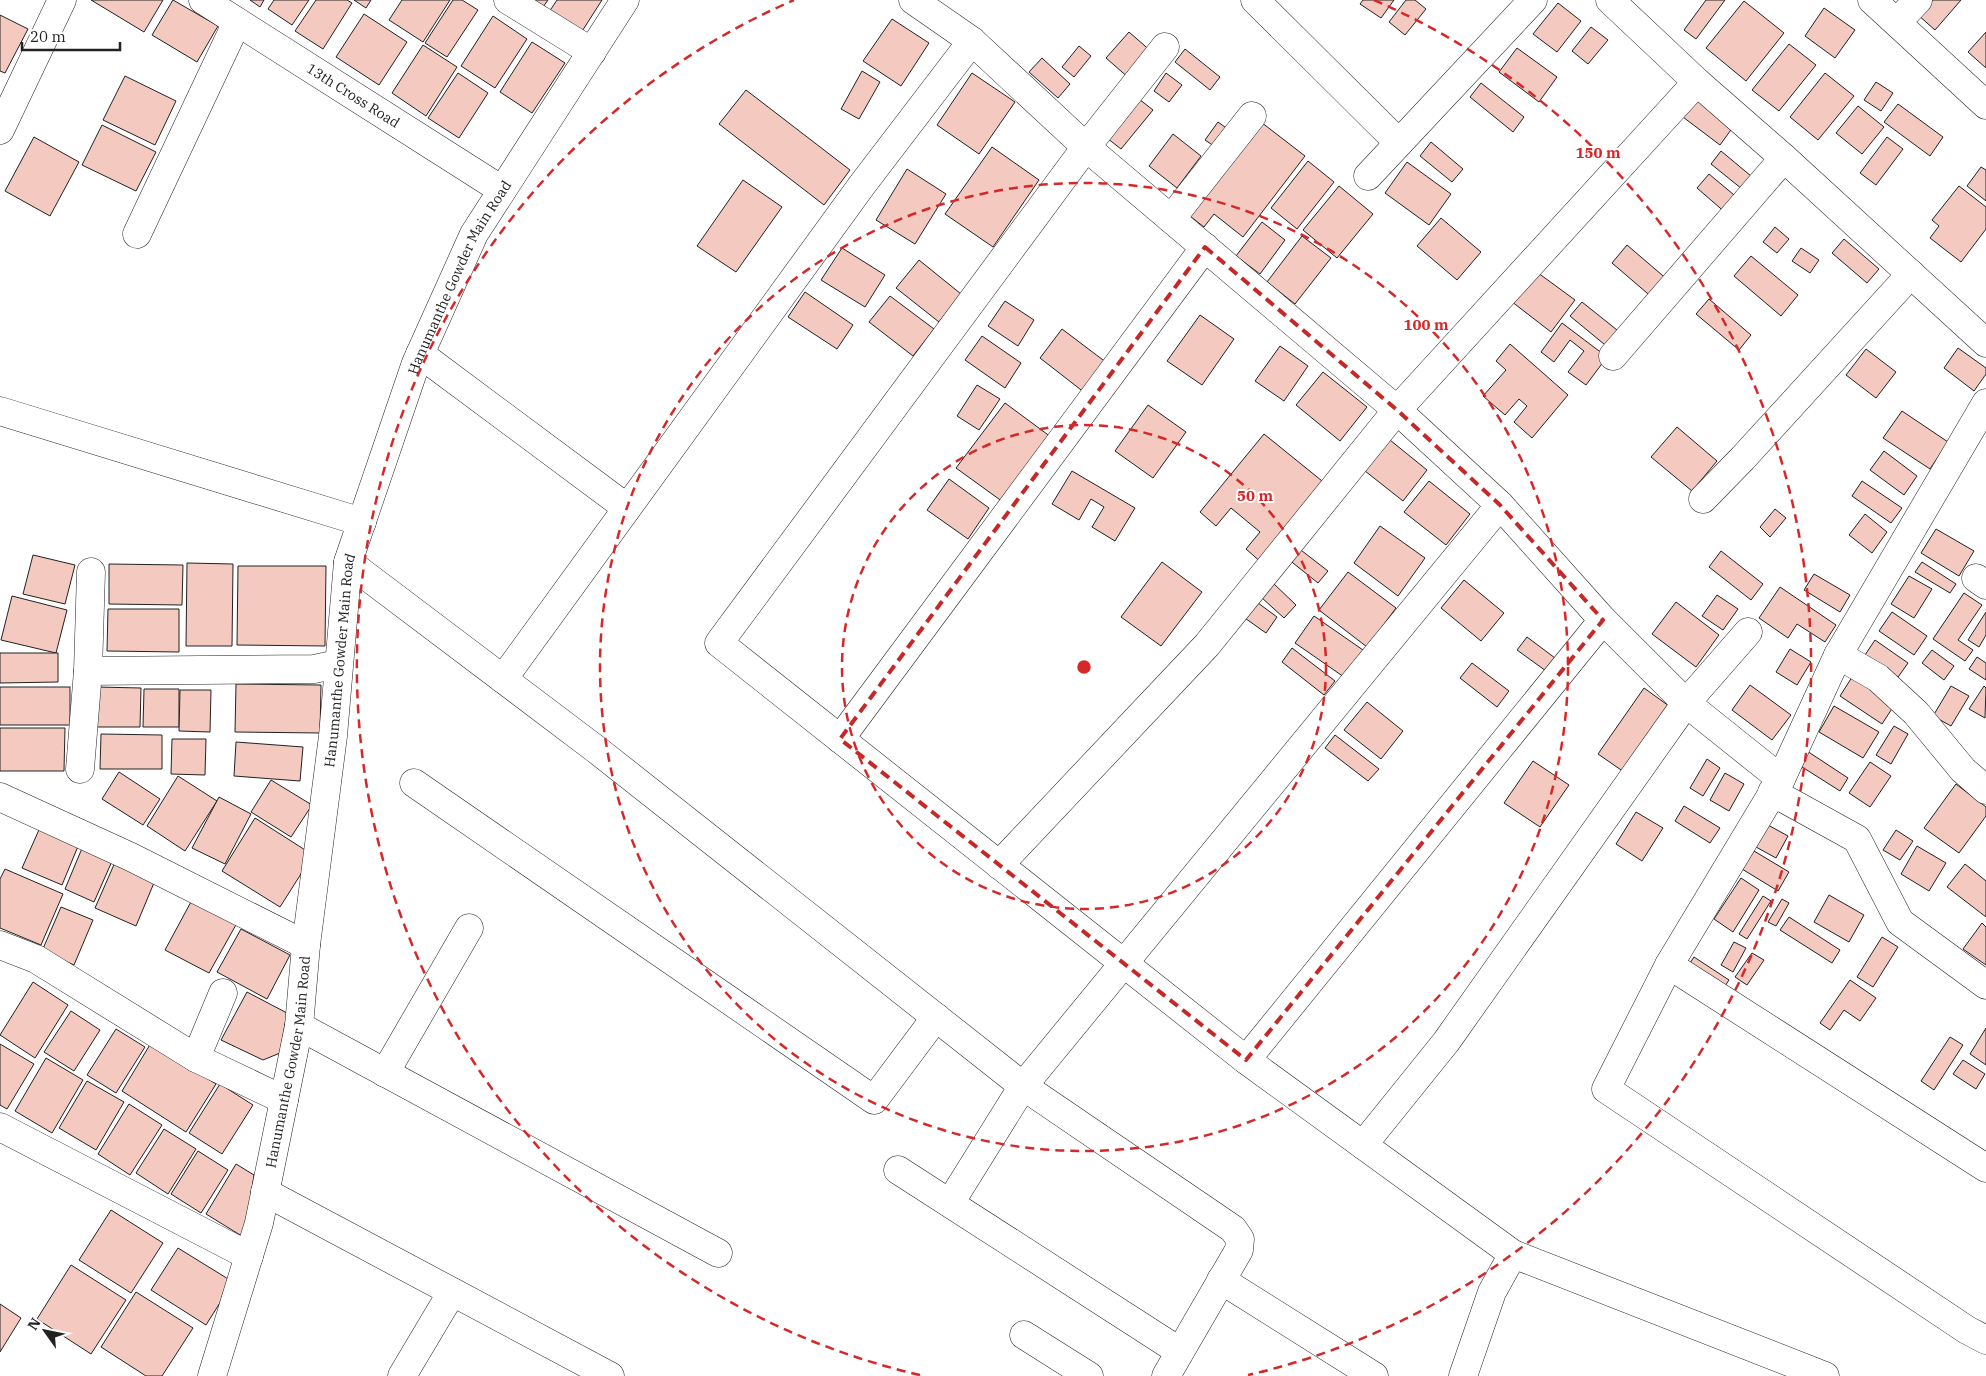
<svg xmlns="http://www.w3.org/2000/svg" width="1986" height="1376" viewBox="0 0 1986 1376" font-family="'IBM Plex Serif',serif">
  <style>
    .building { fill: #f3c9c0; stroke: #222 }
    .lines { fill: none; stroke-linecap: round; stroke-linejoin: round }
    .minor-casing { stroke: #222; stroke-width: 29 }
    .minor { stroke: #fff; stroke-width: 28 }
    .marked { fill: none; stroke: #c62828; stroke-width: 4; stroke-dasharray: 10 6; stroke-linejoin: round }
    .ring { fill: none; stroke: #d62828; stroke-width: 2.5; stroke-dasharray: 9 6 }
    .labels { text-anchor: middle; stroke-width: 4; stroke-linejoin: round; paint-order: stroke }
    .street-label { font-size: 14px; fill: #222; stroke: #fff }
    .centre { fill: #d62828; stroke: #fff; stroke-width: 2.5 }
    .ring-label { font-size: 15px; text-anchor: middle; font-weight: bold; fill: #d62828; stroke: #fff; stroke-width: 4; stroke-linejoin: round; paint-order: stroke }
  </style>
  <rect width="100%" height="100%" fill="#fff"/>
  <g class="building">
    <polygon points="91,0 163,0 144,32"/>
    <polygon points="173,0 218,26 197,62 152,35"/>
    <polygon points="250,0 264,0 260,7"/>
    <polygon points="274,0 309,0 292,25 268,9"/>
    <polygon points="316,0 347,0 352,3 323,49 295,31"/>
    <polygon points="354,0 371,0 366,8"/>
    <polygon points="402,0 450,0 423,42 389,20"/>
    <polygon points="453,0 462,0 478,10 447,57 425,43"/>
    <polygon points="525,0 548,0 541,10"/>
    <polygon points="557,0 602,0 579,36 547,15"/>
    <polygon points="1363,0 1394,0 1381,18 1360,4"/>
    <polygon points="1406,0 1415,0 1426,9 1405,35 1389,22"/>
    <polygon points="1706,0 1725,0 1696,39 1684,30"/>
    <polygon points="1931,0 1961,0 1935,30 1918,15"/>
    <polygon points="1744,1 1784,33 1746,81 1706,48"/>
    <polygon points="1558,3 1581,21 1557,52 1533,34"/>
    <polygon points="1824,8 1855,30 1835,58 1805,36"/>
    <polygon points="364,14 407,42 379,85 336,57"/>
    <polygon points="0,15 28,29 5,73 0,71"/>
    <polygon points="493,16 527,39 495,88 461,66"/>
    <polygon points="892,19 929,43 901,86 863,61"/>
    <polygon points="1591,27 1608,40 1588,64 1572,51"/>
    <polygon points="1129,32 1153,53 1130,79 1106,58"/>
    <polygon points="1986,32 1986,68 1968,52"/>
    <polygon points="532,42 565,63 532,113 500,92"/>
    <polygon points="1789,44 1816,65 1779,111 1752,90"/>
    <polygon points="423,45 457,67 426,116 392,93"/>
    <polygon points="1079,46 1091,56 1074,77 1062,67"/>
    <polygon points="1517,48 1557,77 1539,102 1499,72"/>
    <polygon points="1185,49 1220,77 1210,90 1175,62"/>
    <polygon points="1042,58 1070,84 1058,98 1029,72"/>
    <polygon points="862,71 880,82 859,119 841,109"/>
    <polygon points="458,73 488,93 459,138 428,118"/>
    <polygon points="972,73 1015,102 979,154 937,125"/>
    <polygon points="1166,73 1182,85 1169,102 1154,91"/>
    <polygon points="1825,73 1854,96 1818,140 1790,117"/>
    <polygon points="125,76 176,101 155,145 103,120"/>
    <polygon points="1876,82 1893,93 1881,111 1864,100"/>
    <polygon points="1481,83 1524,117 1513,132 1470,97"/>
    <polygon points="746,90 850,170 824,205 719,124"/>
    <polygon points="1688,93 1733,127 1720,145 1675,111"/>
    <polygon points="1139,99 1153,110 1121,149 1107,138"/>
    <polygon points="1898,104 1943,137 1930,156 1884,122"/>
    <polygon points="1858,106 1884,127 1862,154 1836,133"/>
    <polygon points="1257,119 1305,156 1243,237 1214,214 1204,227 1186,213"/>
    <polygon points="1218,122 1229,130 1217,148 1205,140"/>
    <polygon points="102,125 156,152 136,191 82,165"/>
    <polygon points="1173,134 1201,156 1177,188 1149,166"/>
    <polygon points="34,137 79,162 50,216 5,191"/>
    <polygon points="1887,137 1903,149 1876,185 1860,173"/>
    <polygon points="1431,142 1463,169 1452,182 1420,156"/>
    <polygon points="992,147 1039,180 993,247 945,214"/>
    <polygon points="1721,151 1757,181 1747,193 1711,164"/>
    <polygon points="1308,161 1334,182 1297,229 1271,208"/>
    <polygon points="1407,162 1451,194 1429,225 1385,193"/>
    <polygon points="1981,167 1986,170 1986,201 1967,186"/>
    <polygon points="907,169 946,194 915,244 876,220"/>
    <polygon points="1709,174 1740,200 1727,214 1697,188"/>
    <polygon points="743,180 782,207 736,272 697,246"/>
    <polygon points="1339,186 1373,214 1337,258 1303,230"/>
    <polygon points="1959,186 1986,207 1986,229 1961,262 1930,238 1939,226 1932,220"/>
    <polygon points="1441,218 1481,252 1457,280 1417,246"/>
    <polygon points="1262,222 1285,240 1260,274 1236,256"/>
    <polygon points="1775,227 1789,239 1777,253 1763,242"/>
    <polygon points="1302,236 1331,258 1295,304 1267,282"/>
    <polygon points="1844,239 1879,269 1867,283 1832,253"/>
    <polygon points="1627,245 1669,281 1654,299 1612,263"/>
    <polygon points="842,248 885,275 865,307 821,280"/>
    <polygon points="1801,248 1819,260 1810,273 1792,261"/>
    <polygon points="1751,256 1798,295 1781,316 1734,276"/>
    <polygon points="919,260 961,294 939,322 896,288"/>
    <polygon points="1530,267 1575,300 1551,332 1507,298"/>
    <polygon points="805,292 853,325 837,349 788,317"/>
    <polygon points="890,296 934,329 913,356 869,322"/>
    <polygon points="1709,299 1751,335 1739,350 1696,314"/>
    <polygon points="1005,301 1034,320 1018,346 988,326"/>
    <polygon points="1582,302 1622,334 1610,349 1570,316"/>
    <polygon points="1200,315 1234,339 1202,385 1167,361"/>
    <polygon points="1562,323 1607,357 1586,385 1568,372 1584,351 1570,340 1554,362 1541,352"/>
    <polygon points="1062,329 1107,363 1085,393 1040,358"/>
    <polygon points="982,336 1021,363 1005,388 965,360"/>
    <polygon points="1510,344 1568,395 1532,438 1514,422 1527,406 1519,399 1505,415 1483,396 1506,370 1496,361"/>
    <polygon points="1280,346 1308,366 1284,401 1255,381"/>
    <polygon points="1958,348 1986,368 1986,374 1974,391 1944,368"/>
    <polygon points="1866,349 1896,372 1876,398 1846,375"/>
    <polygon points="1323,372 1367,407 1340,441 1296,405"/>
    <polygon points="977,385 1000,399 979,430 957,416"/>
    <polygon points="1005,403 1051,437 1003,502 956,468"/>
    <polygon points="1148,405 1186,432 1153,478 1115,451"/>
    <polygon points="1902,411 1948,442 1930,469 1883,438"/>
    <polygon points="1677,427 1717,461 1692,491 1651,457"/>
    <polygon points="1264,434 1327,485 1263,564 1246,549 1260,532 1231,508 1216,526 1200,512"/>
    <polygon points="1385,436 1427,470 1403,501 1360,467"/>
    <polygon points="1884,451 1917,476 1904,495 1870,470"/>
    <polygon points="1072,471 1135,508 1115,541 1092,527 1104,507 1091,499 1079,520 1052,504"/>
    <polygon points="949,479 989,508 968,539 927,510"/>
    <polygon points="1429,481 1470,514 1446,545 1404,512"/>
    <polygon points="1862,481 1902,508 1891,523 1852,496"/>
    <polygon points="1775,509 1786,518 1770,537 1760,527"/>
    <polygon points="1865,514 1887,532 1872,553 1849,535"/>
    <polygon points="1380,526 1425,558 1398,596 1354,563"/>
    <polygon points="1936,529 1974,551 1959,576 1921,553"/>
    <polygon points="1297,547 1328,571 1318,583 1288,559"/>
    <polygon points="1721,551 1763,584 1751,600 1709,567"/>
    <polygon points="33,555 75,565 65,604 23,594"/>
    <polygon points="1162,562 1202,592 1161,646 1121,617"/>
    <polygon points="1922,562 1956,584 1950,593 1915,572"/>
    <polygon points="187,563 233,564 232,646 186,646"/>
    <polygon points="109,564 183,565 182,605 109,604"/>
    <polygon points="238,566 326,566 325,646 237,645"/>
    <polygon points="1348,572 1396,608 1367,647 1319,610"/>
    <polygon points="1814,574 1850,595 1840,612 1804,590"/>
    <polygon points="1909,576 1932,589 1914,618 1891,604"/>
    <polygon points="1464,580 1504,613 1481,641 1441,608"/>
    <polygon points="1273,583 1296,605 1284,618 1261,597"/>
    <polygon points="1780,587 1836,625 1825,642 1797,624 1788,638 1759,618"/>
    <polygon points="1964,593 1982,605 1958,640 1973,650 1965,661 1933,639"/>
    <polygon points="1717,595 1738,609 1723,630 1702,616"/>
    <polygon points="12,596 67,610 56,653 1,640"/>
    <polygon points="1254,600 1277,617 1266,633 1242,616"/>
    <polygon points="1676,602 1719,635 1696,667 1652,634"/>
    <polygon points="108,609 179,609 179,652 107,651"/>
    <polygon points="1892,612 1927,636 1914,655 1879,631"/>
    <polygon points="1986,612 1986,635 1979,647 1968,640"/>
    <polygon points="1314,616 1363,650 1344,677 1295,643"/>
    <polygon points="1527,637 1555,658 1546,671 1517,650"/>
    <polygon points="1875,640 1908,663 1896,680 1863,658"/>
    <polygon points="1292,648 1335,681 1324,695 1282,662"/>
    <polygon points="1790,649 1811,662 1797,685 1776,672"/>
    <polygon points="1932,650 1954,666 1944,680 1922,663"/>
    <polygon points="0,653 58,653 58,682 0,683"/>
    <polygon points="1977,657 1986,663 1986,680 1969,669"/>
    <polygon points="1472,663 1509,691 1497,707 1460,678"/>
    <polygon points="1854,674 1897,701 1882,724 1840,696"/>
    <polygon points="236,684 321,685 320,733 235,732"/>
    <polygon points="1750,685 1791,715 1772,740 1732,710"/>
    <polygon points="1951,686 1969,696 1951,726 1933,716"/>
    <polygon points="1984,686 1986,688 1985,718 1969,709"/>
    <rect x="0" y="687" width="70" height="38"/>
    <polygon points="97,687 141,688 140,727 97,727"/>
    <polygon points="1644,688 1669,706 1624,772 1598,754"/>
    <polygon points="144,689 179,689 179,727 143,727"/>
    <polygon points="180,690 211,690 210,732 179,731"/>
    <polygon points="1367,702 1403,731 1381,759 1344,730"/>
    <polygon points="1834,706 1879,732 1863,758 1819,732"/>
    <polygon points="1894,726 1908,734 1891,764 1876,755"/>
    <polygon points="0,728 65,728 64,771 0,771"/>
    <polygon points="101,734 162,735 162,769 100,769"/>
    <polygon points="1335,735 1379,769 1368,781 1325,748"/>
    <polygon points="172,739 206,739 205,775 171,774"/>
    <polygon points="236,742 303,747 300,781 234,776"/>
    <polygon points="1807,751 1848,778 1840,791 1799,765"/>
    <polygon points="1707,759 1720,768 1703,796 1690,788"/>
    <polygon points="1533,761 1569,785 1540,827 1504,803"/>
    <polygon points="1870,762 1891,776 1870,807 1849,793"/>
    <polygon points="119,772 160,799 143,825 102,799"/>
    <polygon points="1725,773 1744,784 1729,811 1710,800"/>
    <polygon points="178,776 217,801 185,851 147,826"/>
    <polygon points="271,780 312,805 291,837 251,812"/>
    <polygon points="1956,784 1986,807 1986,816 1959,853 1924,828"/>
    <polygon points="219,797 251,814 225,864 192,848"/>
    <polygon points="1684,806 1720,828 1710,843 1675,821"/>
    <polygon points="1636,812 1663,828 1642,861 1616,844"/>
    <polygon points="255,818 313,855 280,907 222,871"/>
    <polygon points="42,823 81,839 62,885 22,868"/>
    <polygon points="1768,825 1788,836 1776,858 1756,847"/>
    <polygon points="1896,830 1913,841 1900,860 1883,850"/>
    <polygon points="83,846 113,859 94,902 65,889"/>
    <polygon points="1917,846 1946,863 1929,891 1901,874"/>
    <polygon points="1754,851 1789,872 1778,891 1742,869"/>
    <polygon points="116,860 156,878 136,926 95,908"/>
    <polygon points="1965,864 1986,881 1986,917 1947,887"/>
    <polygon points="5,869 63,894 41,945 0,928 0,879"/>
    <polygon points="1741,878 1759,890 1733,932 1714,919"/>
    <polygon points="1829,895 1864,915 1849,942 1814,922"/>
    <polygon points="1763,896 1771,901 1747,939 1739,934"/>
    <polygon points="1782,899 1789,903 1776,926 1768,922"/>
    <polygon points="192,900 237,923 209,973 165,950"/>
    <polygon points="61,907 93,920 74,965 42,951"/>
    <polygon points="1789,917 1840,950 1832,963 1780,930"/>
    <polygon points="1982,923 1986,927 1986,965 1963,949"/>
    <polygon points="241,929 290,955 267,999 217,972"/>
    <polygon points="1882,937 1898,947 1873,987 1857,977"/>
    <polygon points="1734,942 1746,948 1733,972 1721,965"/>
    <polygon points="1752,953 1764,960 1747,985 1735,977"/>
    <polygon points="1694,957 1729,980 1721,992 1686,969"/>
    <polygon points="1850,980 1876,998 1860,1021 1844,1010 1830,1030 1820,1023"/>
    <polygon points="33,982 68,1005 35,1058 0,1035"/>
    <polygon points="247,992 287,1013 280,1053 263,1060 221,1040"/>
    <polygon points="71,1011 100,1030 74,1071 44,1052"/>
    <polygon points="1986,1028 1986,1065 1970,1054"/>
    <polygon points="116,1029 145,1047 116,1093 87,1075"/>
    <polygon points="1950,1037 1963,1045 1934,1090 1921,1081"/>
    <polygon points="151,1043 216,1084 186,1132 122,1091"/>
    <polygon points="0,1044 34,1064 7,1109 0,1105"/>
    <polygon points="46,1058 83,1080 52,1133 15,1111"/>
    <polygon points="1963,1060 1985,1074 1976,1089 1953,1074"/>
    <polygon points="87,1081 124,1102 96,1150 59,1128"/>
    <polygon points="220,1084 253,1105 222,1154 189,1133"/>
    <polygon points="129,1104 162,1125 130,1175 98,1154"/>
    <polygon points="164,1129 196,1149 168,1194 136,1173"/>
    <polygon points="198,1151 228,1170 201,1213 171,1194"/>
    <polygon points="236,1164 254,1175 245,1238 206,1214"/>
    <polygon points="111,1210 163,1243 131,1293 79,1260"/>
    <polygon points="178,1248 233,1282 206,1325 151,1290"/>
    <polygon points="71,1265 126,1300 91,1354 37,1319"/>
    <polygon points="136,1292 193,1328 162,1376 146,1376 101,1347"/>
    <polygon points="0,1304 21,1318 0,1352"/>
  </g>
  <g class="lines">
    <defs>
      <g id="minor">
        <path id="s1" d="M203 0 502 190"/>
        <polyline points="508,0 592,52"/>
        <polyline points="913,0 972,41"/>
        <polyline points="1255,0 1399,143"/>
        <polyline points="1610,0 1697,82 1784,158 1986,343"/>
        <polyline points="1872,0 1986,105"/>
        <polyline points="1897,22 1918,0"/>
        <polyline points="0,130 62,0"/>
        <polyline points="1368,176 1533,0"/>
        <polyline points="1171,219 1252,116"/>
        <polyline points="137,234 237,22"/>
        <polyline points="420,354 627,508"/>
        <polyline points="1613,356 1784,158"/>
        <polyline points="1986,403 1838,655 1781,779 1669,965 1606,1089 1967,1330 1986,1340"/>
        <polyline points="0,411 362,522"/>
        <polyline points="1703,499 1743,458 1911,274"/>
        <polyline points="1500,505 1603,620"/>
        <polyline points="348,562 597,750 1023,1086 1500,505 1397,410 1086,147 719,643 1246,1060"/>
        <polyline points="1976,578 1986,585"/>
        <polyline points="1838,655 1878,678 1916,713 1963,770 1986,790"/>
        <polyline points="88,671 314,669 338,664"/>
        <polyline points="503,679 862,185 972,41 1086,147 1165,47"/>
        <polyline points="840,739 1205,247"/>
        <polyline points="80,769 88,671 91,572"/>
        <polyline points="1781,779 1686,703 1603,620 1246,1060 1513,1254 1825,1376"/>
        <polyline points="414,783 874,1100 936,1017"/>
        <polyline points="1772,792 1857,839 1900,922 1986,985"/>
        <polyline points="0,797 131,857 306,945"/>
        <polyline points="999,865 1207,645 1397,410 1697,82"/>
        <polyline points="0,945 36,959 196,1058 284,1100"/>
        <polyline points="1669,965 1986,1168"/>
        <polyline points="299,1026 718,1253"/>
        <polyline points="196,1058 223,993"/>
        <polyline points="385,1073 469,928"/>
        <polyline points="0,1127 249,1256"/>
        <polyline points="1363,1145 1446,1042 1686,703 1748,632"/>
        <polyline points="898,1170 1179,1351"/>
        <polyline points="265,1192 610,1376"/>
        <polyline points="950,1203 1023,1086 1233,1229 1240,1239 1239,1250 1166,1376"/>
        <polyline points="1221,1280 1374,1376"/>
        <polyline points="1024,1335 1089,1376"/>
        <path id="s2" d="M212 1376 259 1223 299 1026 306 945 333 736 348 562 416 363 474 234 625 0"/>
        <polyline points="402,1376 452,1292"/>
        <polyline points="1463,1376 1492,1292 1513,1254"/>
      </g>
    </defs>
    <use href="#minor" class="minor-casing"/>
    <use href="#minor" class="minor"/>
  </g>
  <path class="marked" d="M1205 247 1397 410 1500 505 1603 620 1246 1060 840 739Z"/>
  <g class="ring">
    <circle cx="1084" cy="667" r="242"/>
    <circle cx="1084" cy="667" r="484"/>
    <path d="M920 1375A727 727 0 0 1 794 0M1374 0A727 727 0 0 1 1248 1375"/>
  </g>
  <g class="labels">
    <g class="street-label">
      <text dy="5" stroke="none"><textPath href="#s1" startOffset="178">13th Cross Road</textPath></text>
      <text dy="5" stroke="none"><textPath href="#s2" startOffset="1134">Hanumanthe Gowder Main Road</textPath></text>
      <text dy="5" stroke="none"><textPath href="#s2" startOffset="729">Hanumanthe Gowder Main Road</textPath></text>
      <text dy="5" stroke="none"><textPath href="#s2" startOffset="324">Hanumanthe Gowder Main Road</textPath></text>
    </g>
  </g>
  <circle cx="1084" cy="667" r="8" class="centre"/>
  <g class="ring-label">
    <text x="1598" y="158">150 m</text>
    <text x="1426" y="330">100 m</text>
    <text x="1255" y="501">50 m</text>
  </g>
  <g transform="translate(45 1331) rotate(303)" stroke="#ffffff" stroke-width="4" paint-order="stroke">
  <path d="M0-4L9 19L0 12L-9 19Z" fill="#222222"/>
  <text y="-8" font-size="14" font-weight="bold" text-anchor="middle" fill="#222222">N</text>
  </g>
  <path d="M22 42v8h98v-8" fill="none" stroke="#222222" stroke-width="2.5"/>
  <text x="30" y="42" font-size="15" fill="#222222" stroke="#ffffff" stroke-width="4" paint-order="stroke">20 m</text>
</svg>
